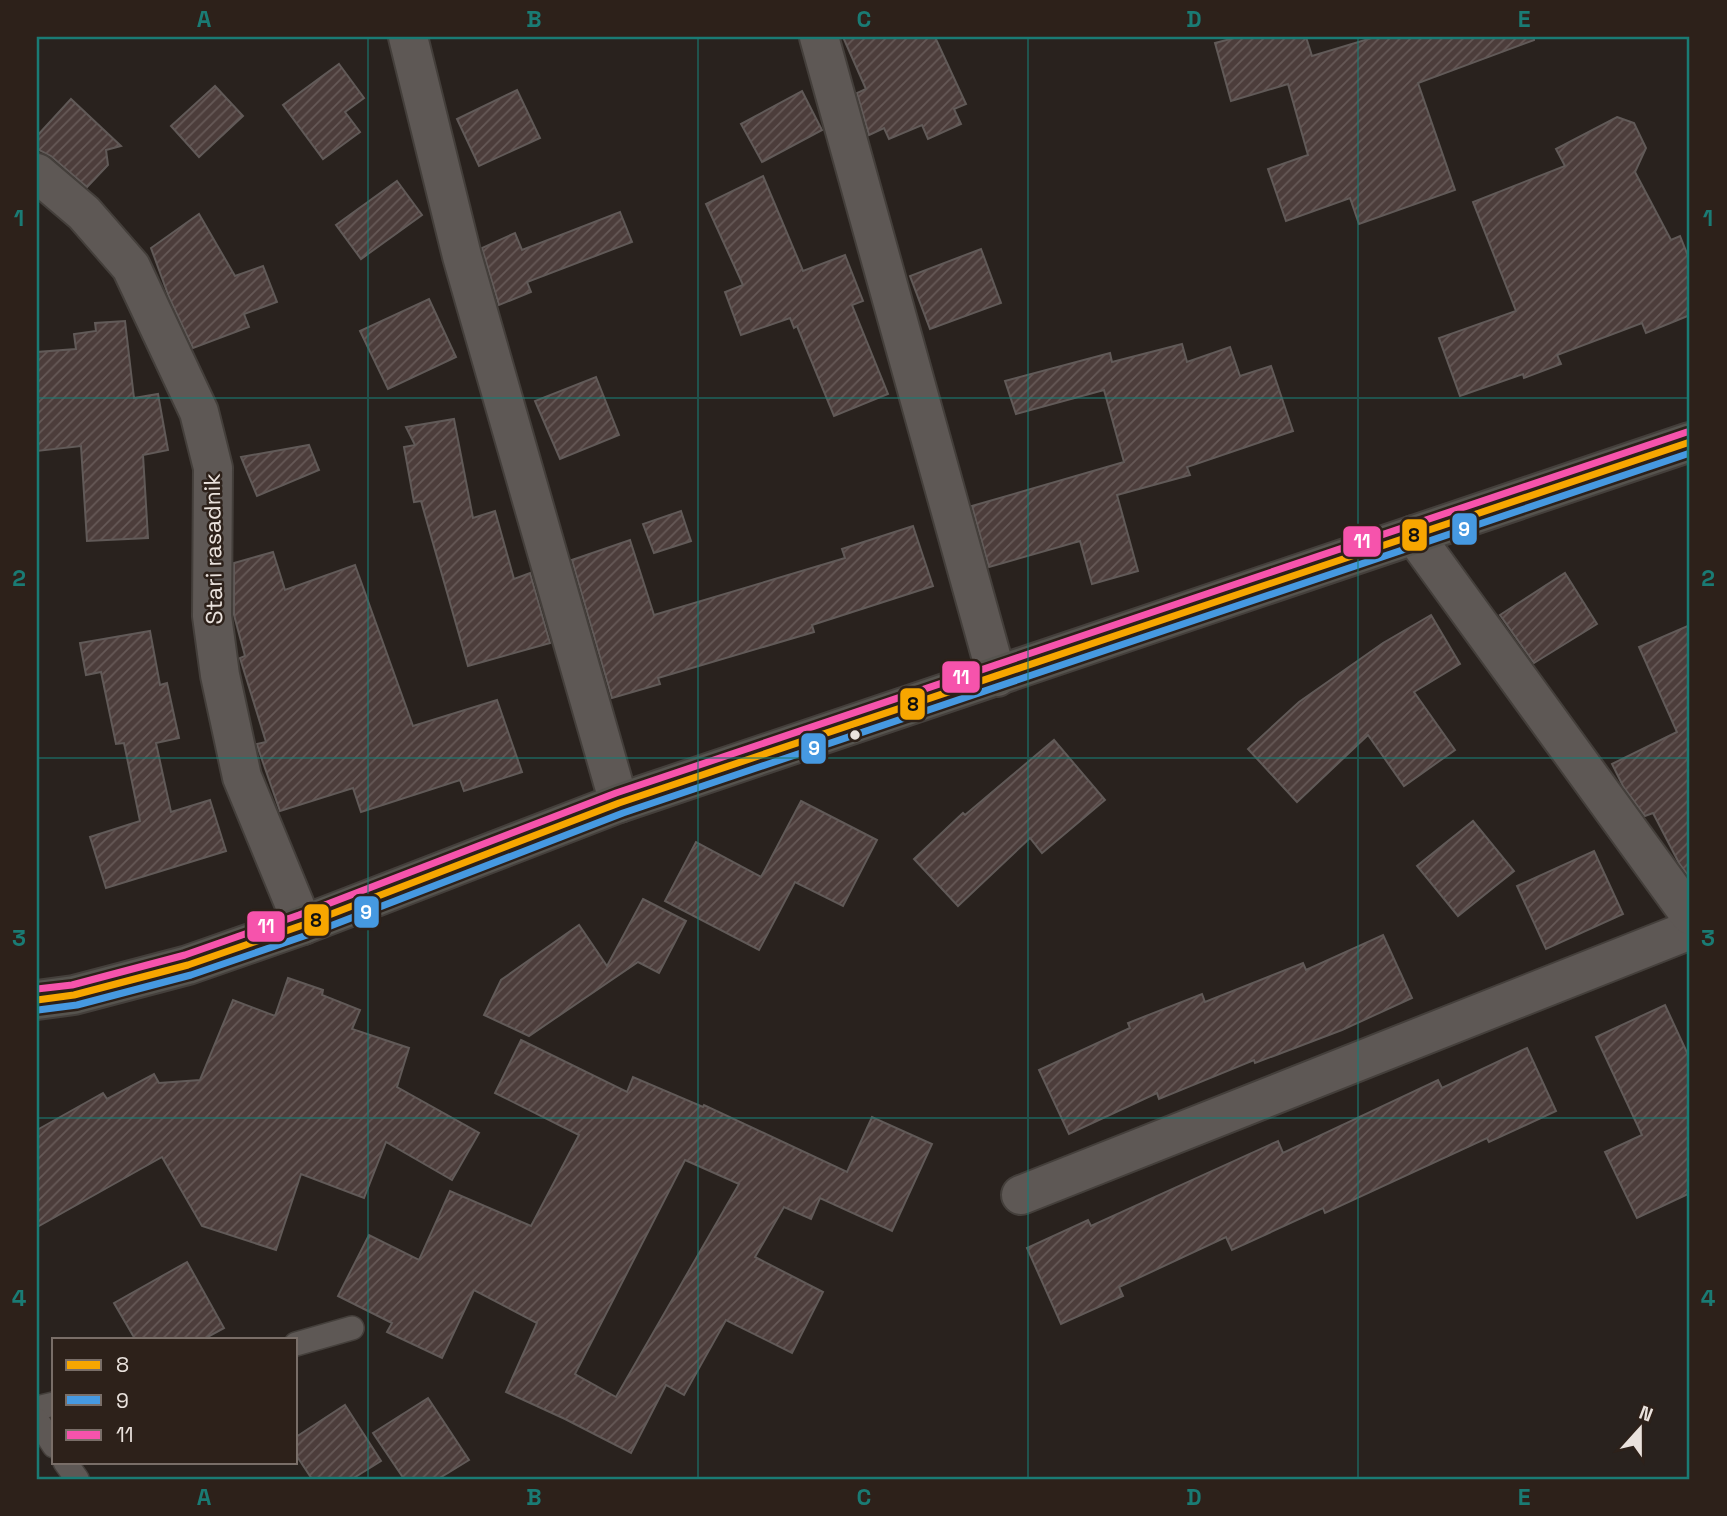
<svg xmlns="http://www.w3.org/2000/svg" width="1727" height="1516" viewBox="0 0 1727 1516" font-family="'Space Grotesk',sans-serif">
  <style>
    .building { fill: url(#building-hatch); stroke: #615a58; stroke-width: 2; fill-rule: evenodd }
    .lines { fill: none; stroke-linecap: round; stroke-linejoin: round }
    .service-casing { stroke: #443f3b; stroke-width: 26 }
    .minor-casing { stroke: #443f3b; stroke-width: 42 }
    .tertiary-casing { stroke: #443f3b; stroke-width: 42 }
    .secondary-casing { stroke: #443f3b; stroke-width: 42 }
    .service { stroke: #5e5855; stroke-width: 23 }
    .minor { stroke: #5e5855; stroke-width: 38 }
    .tertiary { stroke: #5e5855; stroke-width: 38 }
    .secondary { stroke: #56544f; stroke-width: 38 }
    .bus-1-casing { stroke: #2d211a; stroke-width: 12 }
    .bus-2-casing { stroke: #2d211a; stroke-width: 12 }
    .bus-3-casing { stroke: #2d211a; stroke-width: 12 }
    .bus-1 { stroke: #f7a600; stroke-width: 7 }
    .bus-2 { stroke: #4699e1; stroke-width: 7 }
    .bus-3 { stroke: #f653ac; stroke-width: 7 }
    .grid { fill: none; stroke: #1a7b74; stroke-width: 2; stroke-opacity: 0.55 }
    .bus-dot { fill: #eae2dd; stroke: #2d211a; stroke-width: 2.5 }
    .labels { text-anchor: middle; stroke-width: 5; stroke-linejoin: round; paint-order: stroke }
    .street-label { font-size: 23px; fill: #eae2dd; stroke: #2d211a }
    .line-badge { stroke: #2d211a; stroke-width: 2.5 }
    .badge-label { font-size: 19px; text-anchor: middle; font-weight: bold; fill: #fff }
    .pale-badge-label { font-size: 19px; text-anchor: middle; font-weight: bold; fill: #111 }
    .neatline { fill: none; stroke: #1a7b74; stroke-width: 2.5 }
    .grid-label { font-size: 23px; text-anchor: middle; font-weight: bold; fill: #1a7b74 }
  </style>
  <defs>
    <pattern id="building-hatch" width="6" height="6" patternUnits="userSpaceOnUse" patternTransform="scale(1.75)"><rect width="6" height="6" fill="#4c3d3b"/><path d="M-1 1l2-2M0 6l6-6M5 7l2-2" fill="none" stroke="#665957"/></pattern>
  </defs>
  <rect width="100%" height="100%" fill="#29221e"/>
  <g class="building">
    <polygon points="843,37 935,37 966,104 954,109 961,124 928,139 922,125 889,139 884,128 869,135 857,93 866,89"/>
    <polygon points="1238,37 1306,37 1312,56 1375,37 1534,37 1534,40 1418,83 1455,190 1359,224 1350,198 1286,221 1268,169 1308,155 1288,84 1231,101 1215,43"/>
    <polygon points="339,64 364,98 345,112 360,132 323,159 283,105"/>
    <polygon points="215,86 243,116 199,157 171,126"/>
    <polygon points="517,90 540,138 479,166 457,119"/>
    <polygon points="802,91 822,130 762,162 741,124"/>
    <polygon points="71,99 121,146 106,150 108,165 87,187 51,156 37,149 37,136"/>
    <polygon points="1617,117 1634,123 1646,148 1635,172 1671,240 1680,236 1690,261 1690,315 1646,333 1642,323 1557,355 1561,364 1524,378 1523,374 1460,396 1439,338 1516,311 1473,202 1565,166 1556,149"/>
    <polygon points="763,176 803,271 845,255 863,301 852,305 888,394 834,416 797,326 794,328 790,318 741,335 725,292 743,285 706,204"/>
    <polygon points="397,181 422,215 361,259 336,225"/>
    <polygon points="620,212 632,242 527,282 531,292 499,305 482,248 515,233 522,250"/>
    <polygon points="199,214 235,276 263,266 277,302 244,314 249,327 193,348 169,297 151,248"/>
    <polygon points="981,249 1001,303 930,329 910,276"/>
    <polygon points="429,299 456,357 388,389 360,331"/>
    <polygon points="125,321 134,398 158,394 168,450 143,455 148,538 87,541 81,446 37,451 37,352 76,349 74,334 96,331 95,323"/>
    <polygon points="1182,344 1187,362 1230,347 1240,376 1271,366 1293,431 1187,467 1190,475 1117,495 1138,571 1092,584 1080,541 989,567 972,506 1124,462 1104,390 1016,414 1005,381 1110,353 1112,362"/>
    <polygon points="596,377 619,435 560,459 535,401"/>
    <polygon points="454,419 473,518 495,511 514,579 530,573 550,643 468,666 421,501 414,502 404,447 415,445 406,427"/>
    <polygon points="309,445 319,470 257,496 241,457"/>
    <polygon points="681,511 691,541 654,553 643,524"/>
    <polygon points="913,526 933,586 812,625 814,632 658,678 660,684 612,698 572,560 630,540 654,615 845,558 842,549"/>
    <polygon points="273,552 285,590 355,565 413,726 497,700 522,772 464,791 460,780 361,812 353,788 280,811 259,751 257,744 266,742 240,658 245,656 234,615 234,563"/>
    <polygon points="1565,573 1597,624 1534,663 1500,615"/>
    <polygon points="1431,615 1460,664 1414,692 1455,750 1404,786 1368,735 1297,802 1248,749 1299,702 1383,643"/>
    <polygon points="1690,625 1690,878 1679,863 1653,813 1645,816 1623,786 1612,764 1677,732 1639,647"/>
    <polygon points="150,631 160,685 167,683 179,738 156,743 171,812 210,800 226,851 106,888 90,837 140,821 124,743 116,744 101,672 86,675 80,643"/>
    <polygon points="1054,740 1105,800 1042,853 1030,838 958,906 914,859 963,813 965,815"/>
    <polygon points="801,801 877,840 843,906 795,882 759,950 665,901 696,842 761,877"/>
    <polygon points="1473,821 1514,871 1458,916 1417,866"/>
    <polygon points="1594,851 1623,914 1546,949 1517,886"/>
    <polygon points="643,899 686,921 659,973 638,962 529,1036 484,1015 501,980 579,925 607,966"/>
    <polygon points="1383,935 1412,998 1342,1030 1255,1063 1254,1060 1159,1099 1157,1093 1069,1134 1039,1070 1130,1028 1128,1023 1202,994 1205,1002 1303,963 1306,970"/>
    <polygon points="288,978 323,990 322,995 360,1010 352,1029 409,1048 397,1087 479,1133 452,1180 386,1142 364,1198 301,1174 276,1250 202,1226 162,1157 37,1227 37,1130 103,1093 107,1099 154,1074 159,1083 200,1080 233,1000 275,1016"/>
    <polygon points="1665,1005 1690,1059 1690,1193 1637,1218 1605,1152 1642,1135 1596,1037"/>
    <path d="M521 1040 627 1092 633 1077 703 1107 704 1105 847 1172 872 1117 932 1144 892 1231 820 1198 811 1219 784 1207 755 1257 823 1292 792 1353 726 1320 684 1395 666 1385 631 1453 565 1419 506 1392 537 1323 474 1290 442 1358 387 1332 392 1323 338 1296 369 1235 419 1260 450 1191 531 1226 579 1135 495 1093ZM685 1160 739 1184 616 1397 575 1374Z"/>
    <polygon points="1527,1048 1556,1111 1489,1142 1487,1138 1325,1213 1323,1208 1232,1250 1226,1237 1119,1287 1123,1296 1061,1324 1027,1248 1088,1220 1091,1226 1278,1141 1283,1153 1438,1080 1442,1088"/>
    <polygon points="187,1262 224,1328 204,1339 135,1339 114,1303"/>
    <polygon points="428,1398 469,1460 438,1479 404,1479 373,1433"/>
    <polygon points="345,1405 381,1461 352,1479 312,1479 296,1455 296,1437"/>
  </g>
  <g class="lines">
    <defs>
      <g id="service">
        <polyline points="296,1344 352,1328"/>
        <polyline points="37,1408 54,1404"/>
        <polyline points="37,1420 54,1446"/>
        <polyline points="65,1462 77,1479"/>
      </g>
      <g id="minor">
        <polyline points="408,37 462,256 619,803"/>
        <polyline points="819,37 997,677"/>
        <polyline points="37,173 84,213 131,267 199,412 213,468 212,616 220,675 242,777 303,925"/>
        <polyline points="1021,1195 1690,930"/>
      </g>
      <polyline id="tertiary" points="1414,535 1690,915"/>
      <polyline id="secondary" points="37,1000 74,995 188,965 303,925 619,803 1690,442"/>
    </defs>
    <use href="#service" class="service-casing"/>
    <use href="#minor" class="minor-casing"/>
    <use href="#tertiary" class="tertiary-casing"/>
    <use href="#secondary" class="secondary-casing"/>
    <use href="#service" class="service"/>
    <use href="#minor" class="minor"/>
    <use href="#tertiary" class="tertiary"/>
    <use href="#secondary" class="secondary"/>
    <defs>
      <polyline id="bus-1" points="37,1000 74,995 188,965 303,925 619,803 1690,442"/>
      <polyline id="bus-2" points="38,1010 77,1005 191,975 307,935 623,813 1690,453"/>
      <polyline id="bus-3" points="37,989 72,985 185,955 299,915 616,793 1687,432"/>
    </defs>
    <use href="#bus-1" class="bus-1-casing"/>
    <use href="#bus-2" class="bus-2-casing"/>
    <use href="#bus-3" class="bus-3-casing"/>
    <use href="#bus-1" class="bus-1"/>
    <use href="#bus-2" class="bus-2"/>
    <use href="#bus-3" class="bus-3"/>
  </g>
  <path class="grid" d="M368 37V1479M698 37V1479M1028 37V1479M1358 37V1479M37 398H1690M37 758H1690M37 1118H1690"/>
  <circle class="bus-dot" cx="855" cy="735" r="6"/>
  <g class="labels">
    <g class="street-label">
      <text transform="translate(213 549) rotate(-91)" y="8">Stari rasadnik</text>
    </g>
  </g>
  <g class="line-badge">
    <rect x="1451" y="512" width="27" height="34" rx="7" fill="#4699e1"/>
    <rect x="1401" y="518" width="27" height="34" rx="7" fill="#f7a600"/>
    <rect x="1342" y="525" width="40" height="33" rx="7" fill="#f653ac"/>
    <rect x="941" y="660" width="40" height="34" rx="7" fill="#f653ac"/>
    <rect x="899" y="687" width="27" height="34" rx="7" fill="#f7a600"/>
    <rect x="800" y="732" width="27" height="33" rx="7" fill="#4699e1"/>
    <rect x="353" y="895" width="27" height="34" rx="7" fill="#4699e1"/>
    <rect x="303" y="903" width="27" height="34" rx="7" fill="#f7a600"/>
    <rect x="246" y="910" width="40" height="33" rx="7" fill="#f653ac"/>
  </g>
  <g class="badge-label">
    <text x="1464" y="536">9</text>
    <text x="1362" y="548">11</text>
    <text x="961" y="684">11</text>
    <text x="814" y="755">9</text>
    <text x="366" y="919">9</text>
    <text x="266" y="933">11</text>
  </g>
  <g class="pale-badge-label">
    <text x="1414" y="542">8</text>
    <text x="913" y="711">8</text>
    <text x="316" y="927">8</text>
  </g>
  <rect width="1727" height="1516" fill="none" stroke="#2d211a" stroke-width="77"/>
  <rect x="52" y="1338" width="245" height="126" fill="#2d211a" stroke="#796e68" stroke-width="2"/>
  <rect x="66" y="1360" width="35" height="10" fill="#f7a600" stroke="#796e68" stroke-width="2"/>
  <text x="116" y="1372" font-size="21" fill="#eae2dd">8</text>
  <rect x="66" y="1395" width="35" height="10" fill="#4699e1" stroke="#796e68" stroke-width="2"/>
  <text x="116" y="1408" font-size="21" fill="#eae2dd">9</text>
  <rect x="66" y="1430" width="35" height="10" fill="#f653ac" stroke="#796e68" stroke-width="2"/>
  <text x="116" y="1442" font-size="21" fill="#eae2dd">11</text>
  <g transform="translate(1640 1429) rotate(21)" stroke="#2d211a" stroke-width="5" paint-order="stroke">
  <path d="M0-5L12 26L0 18L-12 26Z" fill="#eae2dd"/>
  <text y="-10" font-size="19" font-weight="bold" text-anchor="middle" fill="#eae2dd">N</text>
  </g>
  <rect x="38" y="38" width="1650" height="1440" class="neatline"/>
  <g class="grid-label">
    <text x="204" y="27">A</text>
    <text x="534" y="27">B</text>
    <text x="864" y="27">C</text>
    <text x="1194" y="27">D</text>
    <text x="1524" y="27">E</text>
    <text x="19" y="226">1</text>
    <text x="1708" y="226">1</text>
    <text x="19" y="586">2</text>
    <text x="1708" y="586">2</text>
    <text x="19" y="946">3</text>
    <text x="1708" y="946">3</text>
    <text x="19" y="1306">4</text>
    <text x="1708" y="1306">4</text>
    <text x="204" y="1505">A</text>
    <text x="534" y="1505">B</text>
    <text x="864" y="1505">C</text>
    <text x="1194" y="1505">D</text>
    <text x="1524" y="1505">E</text>
  </g>
</svg>
